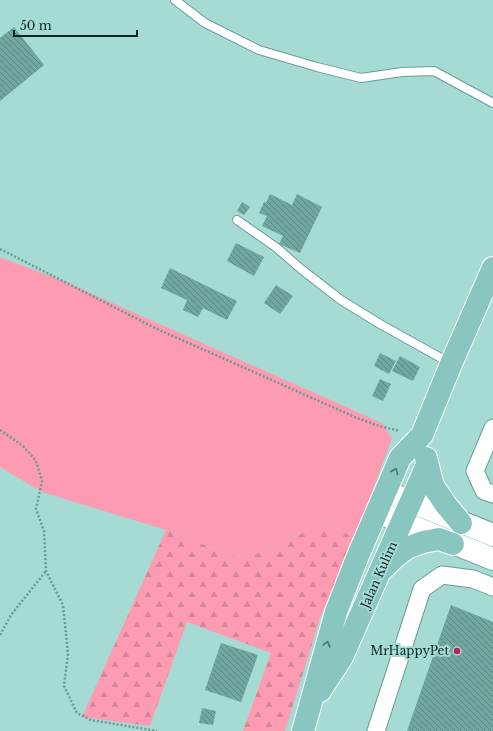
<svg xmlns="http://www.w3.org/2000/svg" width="493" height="731" viewBox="0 0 493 731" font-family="'Libre Baskerville',serif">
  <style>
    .green { fill: #fc9bb1 }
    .forest { fill: url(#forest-firs) }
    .building { fill: url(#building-back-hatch) }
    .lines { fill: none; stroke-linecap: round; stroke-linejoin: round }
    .service-casing { stroke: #689d96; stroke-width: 10 }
    .minor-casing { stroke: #689d96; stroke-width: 19 }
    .secondary-casing { stroke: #689d96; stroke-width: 24 }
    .primary-casing { stroke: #fff; stroke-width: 24 }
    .path { stroke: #6e9892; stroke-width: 2.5; stroke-dasharray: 2 2; stroke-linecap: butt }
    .service { stroke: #fff; stroke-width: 8 }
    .minor { stroke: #fff; stroke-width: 17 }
    .secondary { stroke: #fff; stroke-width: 22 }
    .primary { stroke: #89c6c0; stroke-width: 22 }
    .oneway { stroke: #4c7570 }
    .poi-dot { fill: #b32458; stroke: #a5dbd3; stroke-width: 1.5 }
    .labels { text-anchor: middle; stroke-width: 4; stroke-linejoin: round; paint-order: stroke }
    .street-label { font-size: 12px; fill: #0e2421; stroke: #a5dbd3 }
    .poi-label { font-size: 12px; fill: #0e2421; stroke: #a5dbd3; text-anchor: end }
  </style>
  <defs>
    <pattern id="forest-firs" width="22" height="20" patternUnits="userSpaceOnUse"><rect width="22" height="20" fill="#fc9bb1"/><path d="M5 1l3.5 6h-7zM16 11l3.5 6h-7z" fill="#d78598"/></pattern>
    <pattern id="building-back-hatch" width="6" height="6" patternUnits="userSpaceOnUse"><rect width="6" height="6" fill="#72a7a0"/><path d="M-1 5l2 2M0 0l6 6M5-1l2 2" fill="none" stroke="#5c8882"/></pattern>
  </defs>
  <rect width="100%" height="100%" fill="#a5dbd3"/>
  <polygon class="green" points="0,257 63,281 382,423 392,438 355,538 325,523 243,560 166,530 42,492 0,467"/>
  <polygon class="forest" points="325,523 355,538 321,615 285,731 243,731 271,653 187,622 150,726 82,717 166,530 243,560"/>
  <g class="building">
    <polygon points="14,27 44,65 0,101 0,38"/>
    <polygon points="270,194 292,205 297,194 322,207 300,253 279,244 283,236 262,226 267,216 259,213 264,202 266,203"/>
    <polygon points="242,202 250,207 244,215 237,211"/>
    <polygon points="236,243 264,257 254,276 227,261"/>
    <polygon points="170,268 237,301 227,320 203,308 198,317 183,310 187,300 161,288"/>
    <polygon points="276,285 293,296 280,314 264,303"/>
    <polygon points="380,353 396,361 389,374 374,366"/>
    <polygon points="400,356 420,367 413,381 392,371"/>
    <polygon points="380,379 391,384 383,401 372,396"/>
    <polygon points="451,605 493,622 493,731 407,731"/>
    <polygon points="221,643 258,655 241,702 205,690"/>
    <polygon points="202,708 216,711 213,725 199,723"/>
  </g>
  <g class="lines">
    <defs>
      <g id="service">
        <polyline points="175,0 205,23 259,50 317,67 361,78 402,72 434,71 493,103"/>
        <polyline points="237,220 277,248 301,269 341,300 380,324 450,363"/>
      </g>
      <g id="minor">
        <polyline points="493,428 475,471 484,491 493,494"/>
        <polyline points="376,731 422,589 442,575 473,579 493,587"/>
      </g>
      <g id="secondary">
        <polyline points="387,492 493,535"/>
        <polyline points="377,512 493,559"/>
      </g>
      <g id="primary">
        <polyline points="426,458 433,486 446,505 461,523"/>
        <polyline points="384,568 394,558 407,548 423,542 439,539 453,544"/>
        <polyline points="320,691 342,657 427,465"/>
        <polyline points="303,731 336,612 357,558 400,458 422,435 451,364 493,268"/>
      </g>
    </defs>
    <use href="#service" class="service-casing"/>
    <use href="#minor" class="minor-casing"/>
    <use href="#secondary" class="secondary-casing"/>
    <use href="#primary" class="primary-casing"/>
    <g class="path">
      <polyline points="0,249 157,329 357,418 379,426 400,431"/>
      <polyline points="0,430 23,446 36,461 42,481 36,509 44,531 46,571 63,605 68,654 64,686 77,713 91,720 157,731"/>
      <polyline points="0,635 11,615 46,571"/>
    </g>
    <use href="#service" class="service"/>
    <use href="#minor" class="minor"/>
    <use href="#secondary" class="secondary"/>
    <use href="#primary" class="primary"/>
  </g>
  <defs><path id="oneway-chevron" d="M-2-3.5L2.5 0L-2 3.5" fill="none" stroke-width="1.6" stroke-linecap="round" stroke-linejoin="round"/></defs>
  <g class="oneway">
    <use href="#oneway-chevron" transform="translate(395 471) rotate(-68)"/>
    <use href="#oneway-chevron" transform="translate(327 644) rotate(-74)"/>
  </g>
  <circle class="poi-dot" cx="457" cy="651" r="4"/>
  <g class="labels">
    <g class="street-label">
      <text transform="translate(379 575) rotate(-66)" y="4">Jalan Kulim</text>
    </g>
    <g class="poi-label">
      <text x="449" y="655">MrHappyPet</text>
    </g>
  </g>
  <path d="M14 30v6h123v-6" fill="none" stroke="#0e2421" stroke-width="2"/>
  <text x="20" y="30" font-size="12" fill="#0e2421" stroke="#a5dbd3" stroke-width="3" paint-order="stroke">50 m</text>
</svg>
